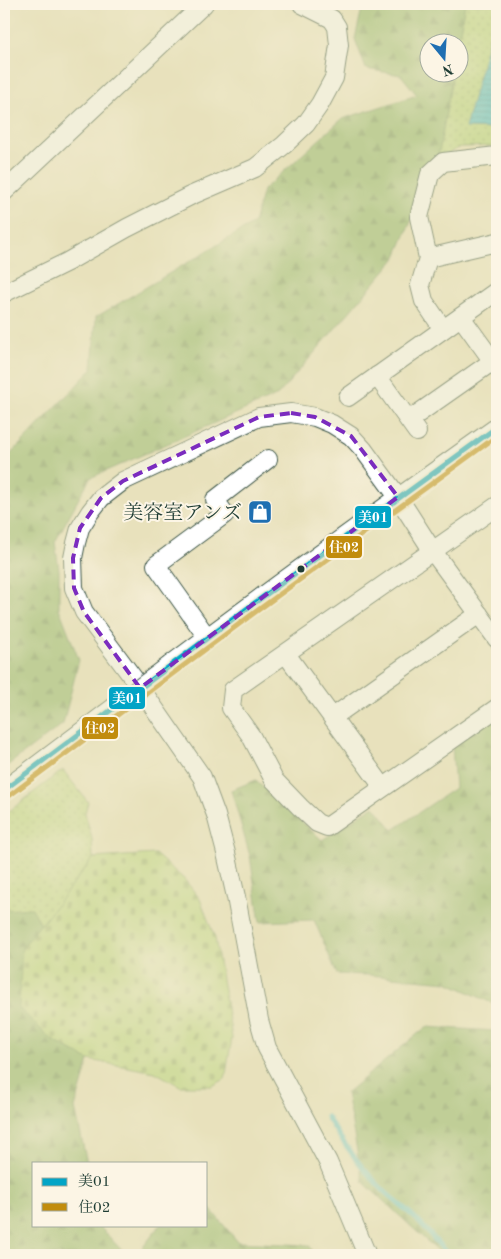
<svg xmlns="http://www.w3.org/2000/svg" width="501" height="1259" viewBox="0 0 501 1259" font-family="'Old Standard TT','Noto Serif JP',serif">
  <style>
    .forest { fill: url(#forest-firs); stroke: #587a50 }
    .cemetery { fill: url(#cemetery-stones); stroke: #6b8a58 }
    .park { fill: url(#park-dots); stroke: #6b8a58 }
    .water { fill: url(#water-rules); stroke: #3a7f82 }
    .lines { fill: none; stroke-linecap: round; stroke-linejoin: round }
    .stream { stroke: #55c1cf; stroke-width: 5 }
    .minor-casing { stroke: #3d5648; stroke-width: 20 }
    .minor { stroke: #fff; stroke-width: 18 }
    .minor-bridge-casing { stroke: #3d5648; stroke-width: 20; stroke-linecap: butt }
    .minor-bridge { stroke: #fff; stroke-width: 18 }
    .bus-1-casing { stroke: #fcf5e5; stroke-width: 9 }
    .bus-2-casing { stroke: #fcf5e5; stroke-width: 9 }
    .bus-1 { stroke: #02a4c6; stroke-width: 5 }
    .bus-2 { stroke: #c18c0d; stroke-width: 5 }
    .marked { fill: none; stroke: #7b2cbf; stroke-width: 4; stroke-dasharray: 10 6; stroke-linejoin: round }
    .bus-dot { fill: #1f3d34; stroke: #fcf5e5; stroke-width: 2 }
    .labels { text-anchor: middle; stroke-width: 4; stroke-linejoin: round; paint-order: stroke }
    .poi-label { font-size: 20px; fill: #1f3d34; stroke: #fcf5e5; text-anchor: end }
    .line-badge { stroke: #fcf5e5; stroke-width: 2 }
    .badge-label { font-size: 14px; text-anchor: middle; font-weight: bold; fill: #fff }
  </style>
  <defs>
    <pattern id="forest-firs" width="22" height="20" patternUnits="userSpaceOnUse" patternTransform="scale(1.25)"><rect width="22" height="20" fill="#91b76c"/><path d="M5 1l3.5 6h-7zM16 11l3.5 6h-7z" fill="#76965a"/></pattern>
    <pattern id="cemetery-stones" width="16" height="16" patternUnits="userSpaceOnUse" patternTransform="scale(1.25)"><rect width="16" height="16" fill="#b7d67d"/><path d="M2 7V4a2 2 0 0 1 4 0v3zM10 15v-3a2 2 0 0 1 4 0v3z" fill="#94af67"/></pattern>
    <pattern id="park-dots" width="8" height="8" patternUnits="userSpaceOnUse" patternTransform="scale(1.25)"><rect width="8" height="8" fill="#b7d67d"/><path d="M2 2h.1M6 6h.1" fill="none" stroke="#94af67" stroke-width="1.8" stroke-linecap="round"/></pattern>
    <pattern id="water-rules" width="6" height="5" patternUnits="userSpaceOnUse" patternTransform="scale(1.25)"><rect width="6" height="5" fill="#55c1cf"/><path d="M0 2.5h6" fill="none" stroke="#469ea9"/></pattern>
  </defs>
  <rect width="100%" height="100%" fill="#fcf5e5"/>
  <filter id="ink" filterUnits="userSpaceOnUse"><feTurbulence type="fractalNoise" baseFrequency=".02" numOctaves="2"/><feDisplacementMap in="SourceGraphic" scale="10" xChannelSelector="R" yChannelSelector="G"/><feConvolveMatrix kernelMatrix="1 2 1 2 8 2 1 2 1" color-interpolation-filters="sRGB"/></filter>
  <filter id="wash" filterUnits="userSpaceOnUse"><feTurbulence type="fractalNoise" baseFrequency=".0096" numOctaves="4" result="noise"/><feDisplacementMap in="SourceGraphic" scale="20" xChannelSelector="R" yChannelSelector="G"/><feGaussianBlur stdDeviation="1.12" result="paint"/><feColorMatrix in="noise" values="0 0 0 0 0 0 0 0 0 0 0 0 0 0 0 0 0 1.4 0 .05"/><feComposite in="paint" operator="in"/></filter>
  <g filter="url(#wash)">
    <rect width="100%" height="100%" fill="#e8e1bc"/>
    <g class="forest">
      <polygon points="363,4 465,4 458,42 428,42 428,72 453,73 438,158 395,259 278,395 90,478 55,542 59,570 59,608 79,660 63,724 4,768 4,461 92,369 96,317 254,223 263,190 342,119 417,95 401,75 366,69 355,39"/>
      <polygon points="497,712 497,1013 496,1005 447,982 369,975 337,974 314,920 260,922 250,856 231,790 256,780 322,840 374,806 393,830 455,788 452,746"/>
      <polygon points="32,908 41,925 22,948 52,1040 89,1060 75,1108 87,1163 34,1163 34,1225 100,1225 101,1228 126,1255 4,1255 4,910"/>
      <polygon points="426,1027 497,1031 497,1255 442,1255 363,1182 346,1093"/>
      <polygon points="206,1204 238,1242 309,1245 315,1255 137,1255 160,1225 206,1225"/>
    </g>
    <polygon class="cemetery" points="155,854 184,879 200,899 215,938 232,1038 225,1079 212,1086 180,1086 155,1072 89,1060 52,1040 19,1008 22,948 93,858"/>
    <g class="park">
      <polygon points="465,4 497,4 497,146 461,147 438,158 453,73 458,72 458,42"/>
      <polygon points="63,770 88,802 85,813 92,839 93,858 41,925 32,908 4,910 4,815"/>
    </g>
    <polygon class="water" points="494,21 497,22 497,129 465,128"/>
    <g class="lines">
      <path class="stream" d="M327 1117C343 1143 361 1168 383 1190 393 1200 405 1208 415 1218 427 1230 437 1242 448 1255"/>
    </g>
  </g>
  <g filter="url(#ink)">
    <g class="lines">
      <defs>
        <g id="minor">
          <polyline points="4,192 204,4"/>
          <polyline points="428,258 497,242"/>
          <polyline points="4,293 67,262 127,228 190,196 255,168 284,145 306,124 320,104 334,78 339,45 337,27 332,19 302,4"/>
          <polyline points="461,317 497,367"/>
          <polyline points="443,329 424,301 420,285 428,258 419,217 430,174 443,162 497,156"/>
          <polyline points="377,376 417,432"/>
          <polyline points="348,397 497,291"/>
          <polyline points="409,420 493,361"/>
          <polyline points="497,506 233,690 231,708 251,736 274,780 300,807 317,823 327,827 497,708"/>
          <polyline points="207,637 156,565 225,514 215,500 268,459"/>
          <polyline points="286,654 383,787"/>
          <path d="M170 665C278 584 387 505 497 427"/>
          <polyline points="333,717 479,614"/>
          <polyline points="4,790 105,714"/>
          <polyline points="367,1255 328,1162 267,1048 259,1020 236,897 226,853 216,815 202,777 134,679 84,612 74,588 73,558 76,543 80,528 90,512 101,498 123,481 259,417 291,413 315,417 332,424 351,436 363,449 398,497 432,550 497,639"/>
        </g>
      </defs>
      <use href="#minor" class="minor-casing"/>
      <use href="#minor" class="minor"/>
      <defs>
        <polyline id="minor-bridge" points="105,714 170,665"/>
      </defs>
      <use href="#minor-bridge" class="minor-bridge-casing"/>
      <use href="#minor-bridge" class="minor-bridge"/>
      <defs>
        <polyline id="bus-1" points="4,790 249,607 497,427"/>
        <polyline id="bus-2" points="9,796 254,613 497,436"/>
      </defs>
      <use href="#bus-1" class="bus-1-casing"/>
      <use href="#bus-2" class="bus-2-casing"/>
      <use href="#bus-1" class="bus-1"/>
      <use href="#bus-2" class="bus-2"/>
    </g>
  </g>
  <path d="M0 0H501V1259H0ZM291 413 315 417 351 436 398 497 140 688 84 612 74 588 73 558 80 528 101 498 123 481 259 417Z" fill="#e8e1bc" fill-opacity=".55" fill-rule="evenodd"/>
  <path class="marked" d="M291 413 315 417 351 436 398 497 140 688 84 612 74 588 73 558 80 528 101 498 123 481 259 417Z"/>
  <defs>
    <symbol id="shop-square" viewBox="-11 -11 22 22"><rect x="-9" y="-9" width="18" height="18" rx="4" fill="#1f6fb2" stroke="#fcf5e5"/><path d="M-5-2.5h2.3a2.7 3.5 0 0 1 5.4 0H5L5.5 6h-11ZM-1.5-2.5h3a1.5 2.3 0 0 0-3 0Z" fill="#fff"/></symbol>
  </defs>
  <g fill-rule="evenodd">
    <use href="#shop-square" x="246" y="498" width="28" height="28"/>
  </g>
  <circle class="bus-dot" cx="301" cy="569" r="4.5"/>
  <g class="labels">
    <g class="poi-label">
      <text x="242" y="519">美容室アンズ</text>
    </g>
  </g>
  <g class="line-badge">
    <rect x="354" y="505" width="38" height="24" rx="5" fill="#02a4c6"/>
    <rect x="325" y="535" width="38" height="24" rx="5" fill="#c18c0d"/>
    <rect x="108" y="686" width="38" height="24" rx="5" fill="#02a4c6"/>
    <rect x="81" y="716" width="38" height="24" rx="5" fill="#c18c0d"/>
  </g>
  <g class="badge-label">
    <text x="373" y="522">美01</text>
    <text x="344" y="552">住02</text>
    <text x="127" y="703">美01</text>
    <text x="100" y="733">住02</text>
  </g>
  <rect width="501" height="1259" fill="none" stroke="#fcf5e5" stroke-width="20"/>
  <rect x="32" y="1162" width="175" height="65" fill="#fcf5e5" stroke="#a4ab9e"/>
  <rect x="42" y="1178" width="25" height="8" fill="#02a4c6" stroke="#a4ab9e"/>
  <text x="78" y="1186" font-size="15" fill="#1f3d34">美01</text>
  <rect x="42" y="1203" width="25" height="8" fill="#c18c0d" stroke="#a4ab9e"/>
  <text x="78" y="1212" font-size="15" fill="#1f3d34">住02</text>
  <g transform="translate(444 58) rotate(162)"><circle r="24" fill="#fcf5e5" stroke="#a4ab9e"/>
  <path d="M0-4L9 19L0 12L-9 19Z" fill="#1f6fb2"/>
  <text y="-8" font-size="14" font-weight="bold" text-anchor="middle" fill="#1f3d34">N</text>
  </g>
</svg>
